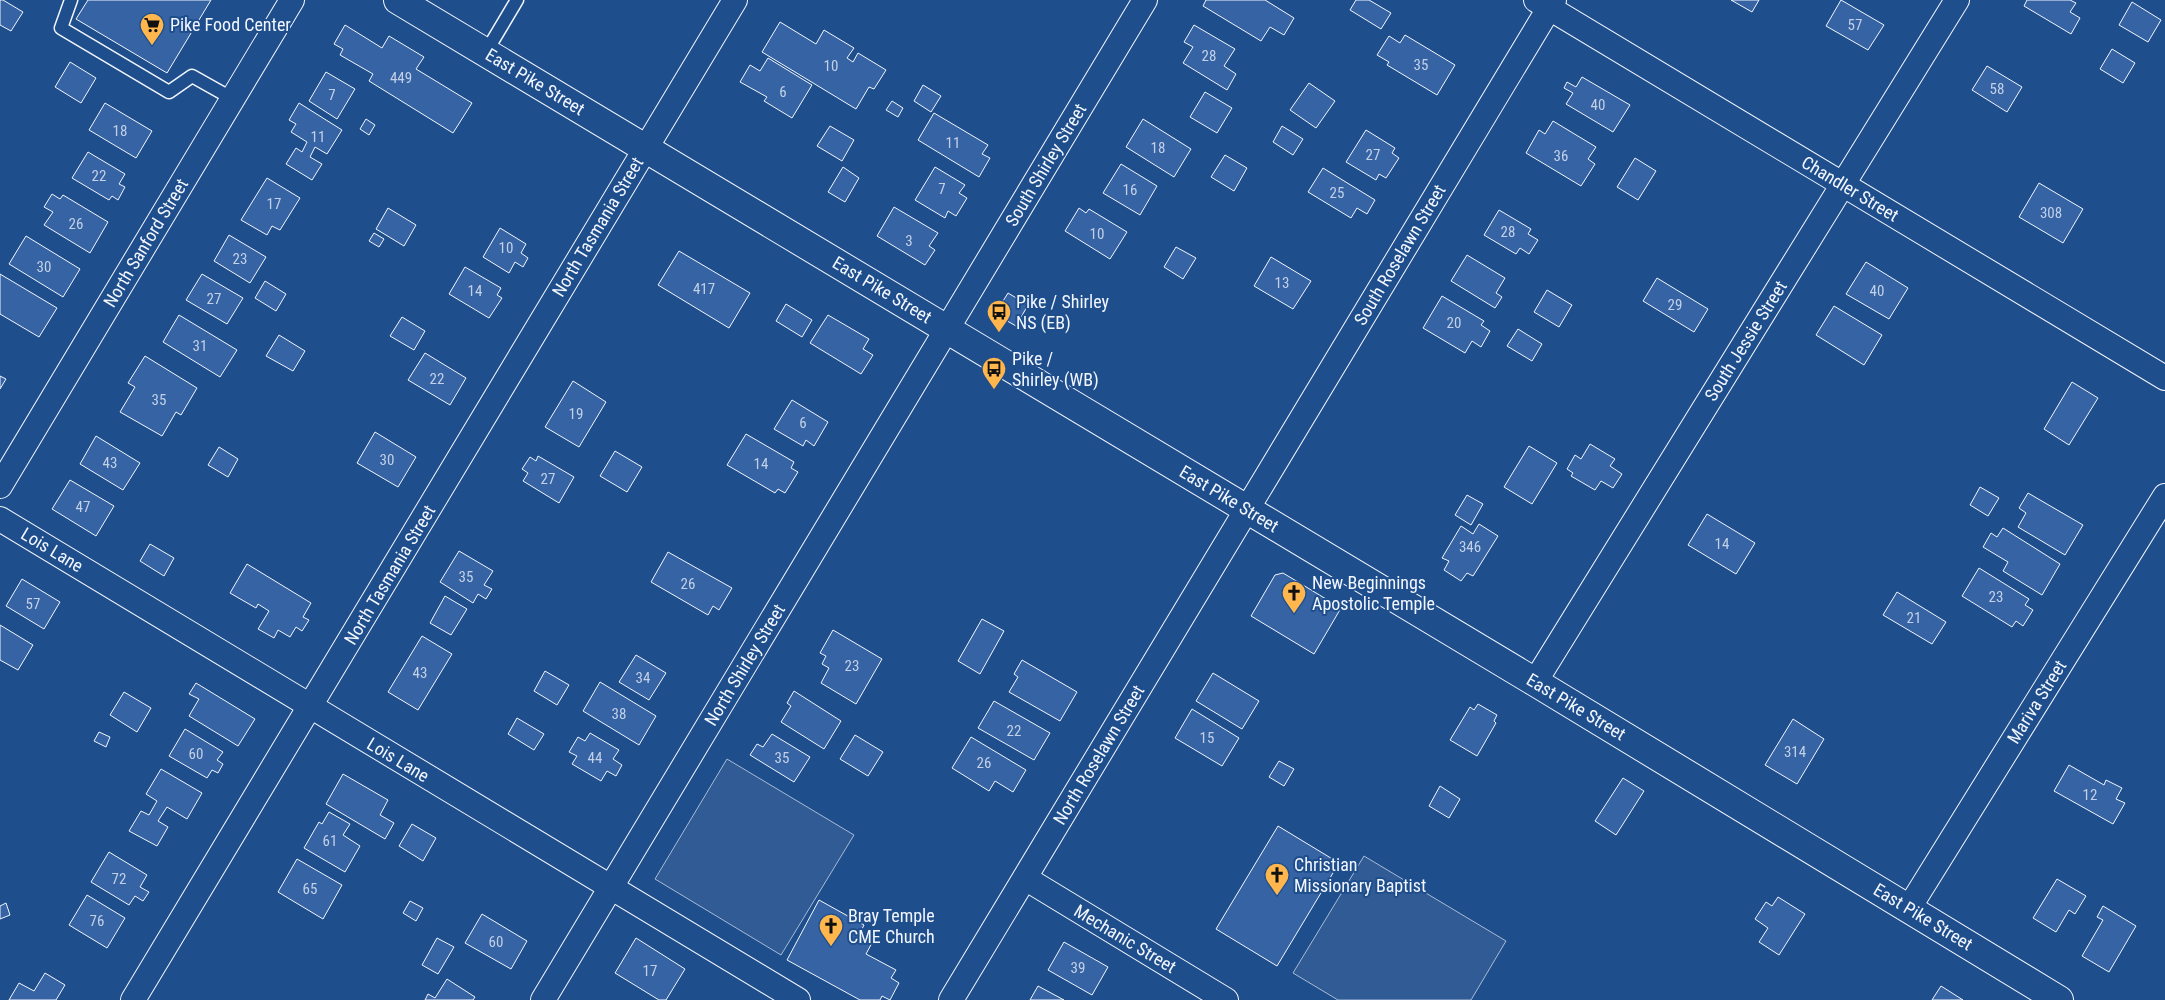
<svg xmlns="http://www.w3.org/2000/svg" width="2165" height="1000" viewBox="0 0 2165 1000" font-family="'Roboto Condensed',sans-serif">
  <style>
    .parking { fill: #305b95; stroke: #a8bbd7 }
    .building { fill: #3563a3; stroke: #f2f6ff }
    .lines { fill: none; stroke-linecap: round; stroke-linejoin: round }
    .service-casing { stroke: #f2f6ff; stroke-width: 15 }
    .minor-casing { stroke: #f2f6ff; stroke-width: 26 }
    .tertiary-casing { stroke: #f2f6ff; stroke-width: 30 }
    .service { stroke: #1f4e8c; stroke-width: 12 }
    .minor { stroke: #1f4e8c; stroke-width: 24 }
    .tertiary { stroke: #1f4e8c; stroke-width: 28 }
    .labels { text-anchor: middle; stroke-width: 4; stroke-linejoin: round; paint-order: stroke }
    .number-label { font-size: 15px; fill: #c3d1e8 }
    .poi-label { font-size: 18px; fill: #f2f6ff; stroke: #1f4e8c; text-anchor: start }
    .street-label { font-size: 18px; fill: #f2f6ff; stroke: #1f4e8c }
  </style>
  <rect width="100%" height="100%" fill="#1f4e8c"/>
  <g class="parking">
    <polygon points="727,759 854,835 781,955 655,879"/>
    <polygon points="1364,856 1506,941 1471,1000 1338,1000 1293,973"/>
  </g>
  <g class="building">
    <polygon points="0,0 3,0 23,12 11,31 0,25"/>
    <polygon points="88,0 211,0 167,73 76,19"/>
    <polygon points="1206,0 1265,0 1294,18 1284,35 1270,27 1261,41 1203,6"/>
    <polygon points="1356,0 1369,0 1391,13 1381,29 1350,10"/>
    <polygon points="1731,0 1759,0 1752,12"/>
    <polygon points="1841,0 1884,25 1868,50 1826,26"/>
    <polygon points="2027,0 2070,0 2076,3 2070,12 2080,18 2071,34 2024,6"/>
    <polygon points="2132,2 2161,20 2148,42 2119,25"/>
    <polygon points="780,22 816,44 824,30 854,48 847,58 853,62 858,53 886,70 874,89 869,87 856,109 762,52"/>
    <polygon points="345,25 382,48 389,36 424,57 416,69 472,103 453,133 369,81 373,74 340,55 343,49 334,44"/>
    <polygon points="1194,25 1235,49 1224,66 1236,74 1227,90 1183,63 1193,47 1184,42"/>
    <polygon points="1405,35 1455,65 1437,95 1387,65 1389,62 1377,55 1389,36 1400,43"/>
    <polygon points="2112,49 2135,63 2123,83 2100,69"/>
    <polygon points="768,58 812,85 792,118 764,101 767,97 740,82 750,65 760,71"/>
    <polygon points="70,62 96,78 81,103 55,87"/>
    <polygon points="1987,66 2022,87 2007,112 1972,90"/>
    <polygon points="326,72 355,89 337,119 309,101"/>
    <polygon points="1582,77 1630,105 1613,132 1566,104 1573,93 1564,88 1567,82 1576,87"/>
    <polygon points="1309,83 1335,101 1316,128 1290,110"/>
    <polygon points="923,85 941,96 931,112 914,101"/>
    <polygon points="1205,92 1232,108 1217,133 1190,117"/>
    <polygon points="892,101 903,108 898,117 886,110"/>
    <polygon points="105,103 152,131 136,158 89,130"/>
    <polygon points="299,103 342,130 327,154 315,147 310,157 322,164 312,180 286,164 296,148 302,152 307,142 291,132 296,124 289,120"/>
    <polygon points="934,113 988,145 982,154 990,158 979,177 918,140"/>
    <polygon points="366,119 375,125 369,135 360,129"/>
    <polygon points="1143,119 1191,149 1174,177 1126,147"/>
    <polygon points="1553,121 1596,147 1588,159 1595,164 1581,186 1526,153 1539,130 1545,134"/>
    <polygon points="830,126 854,140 842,161 817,146"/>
    <polygon points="1282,126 1303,139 1293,155 1273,142"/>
    <polygon points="1366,130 1395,148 1392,153 1399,158 1386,178 1379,174 1376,180 1346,162"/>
    <polygon points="88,152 125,174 119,184 125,187 118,200 112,196 109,200 72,178"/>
    <polygon points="1225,155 1247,168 1234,191 1211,177"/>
    <polygon points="1635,158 1656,171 1638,200 1617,187"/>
    <polygon points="1121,164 1157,186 1140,215 1103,193"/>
    <polygon points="843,167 859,178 845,202 828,192"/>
    <polygon points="935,167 965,185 959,193 967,198 956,216 948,211 945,218 915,200"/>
    <polygon points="1323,168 1375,200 1367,214 1357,208 1351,218 1308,192"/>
    <polygon points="267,178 300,198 280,230 272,226 267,235 241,220"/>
    <polygon points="2039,183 2083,209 2063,243 2019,217"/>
    <polygon points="52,194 60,199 63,195 108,222 90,253 44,225 53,212 44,207"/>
    <polygon points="894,207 938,233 929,246 935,250 925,265 877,236"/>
    <polygon points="388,208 416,225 404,246 376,229"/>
    <polygon points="1079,208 1086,213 1089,209 1127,232 1110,259 1065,231"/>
    <polygon points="1499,210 1531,229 1528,234 1538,240 1529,254 1520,248 1516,254 1484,235"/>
    <polygon points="500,228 526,244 521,253 528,258 523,267 515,262 509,273 483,257"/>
    <polygon points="374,233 384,239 379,247 369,241"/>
    <polygon points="229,235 266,257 250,283 214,261"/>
    <polygon points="26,236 80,269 63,297 9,264"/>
    <polygon points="1176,247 1196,258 1183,279 1164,267"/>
    <polygon points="679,251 750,293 729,328 658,285"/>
    <polygon points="1467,255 1505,278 1496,293 1502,297 1495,308 1451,281"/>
    <polygon points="1271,257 1311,281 1293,309 1254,286"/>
    <polygon points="1866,262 1908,288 1889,319 1846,294"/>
    <polygon points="465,267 501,288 497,295 502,298 489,318 449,294"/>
    <polygon points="0,274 57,308 39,337 0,314"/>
    <polygon points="202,274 243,298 227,324 186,300"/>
    <polygon points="1657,278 1708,309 1694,332 1643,301"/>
    <polygon points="265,281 286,294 276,311 255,298"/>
    <polygon points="1547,290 1572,305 1559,327 1534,312"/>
    <polygon points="1008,293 1028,305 1016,326 995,314"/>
    <polygon points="1442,296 1484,321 1481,325 1490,331 1481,347 1472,341 1465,353 1423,328"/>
    <polygon points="786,304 812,320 802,337 776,321"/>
    <polygon points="1834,306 1882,335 1864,365 1816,335"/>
    <polygon points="179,315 237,350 220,377 163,342"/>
    <polygon points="828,315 869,339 863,349 873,355 861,374 810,343"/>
    <polygon points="402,317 425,331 414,350 390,336"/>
    <polygon points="1518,329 1542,344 1532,361 1507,346"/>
    <polygon points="279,335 305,351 293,371 266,356"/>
    <polygon points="425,353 466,378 450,405 408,380"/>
    <polygon points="145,356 197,388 181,415 176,412 162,436 120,412 135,387 128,383"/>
    <polygon points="0,376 6,379 0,389"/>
    <polygon points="573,381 606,402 579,447 545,427"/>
    <polygon points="2072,382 2098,398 2069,445 2044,429"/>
    <polygon points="792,400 828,422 814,446 806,440 803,446 774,429"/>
    <polygon points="375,432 416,457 398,487 357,463"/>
    <polygon points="746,434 794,462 791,468 798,472 785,493 778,489 775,493 727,465"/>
    <polygon points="96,436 140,463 123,490 80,464"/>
    <polygon points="1590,444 1615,459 1610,466 1622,474 1613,488 1601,481 1595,490 1571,476 1573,473 1567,469 1575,455 1581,459"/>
    <polygon points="1529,446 1557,463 1532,504 1504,487"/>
    <polygon points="219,447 238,459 228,477 208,465"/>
    <polygon points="615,451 642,467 627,492 600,476"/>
    <polygon points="538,456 574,477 559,503 523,481 528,473 522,469 530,457 536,461"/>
    <polygon points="70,480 114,506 96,536 52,509"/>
    <polygon points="1980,487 1999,498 1988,516 1970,505"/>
    <polygon points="2028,493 2083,525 2065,555 2018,527 2026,513 2019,508"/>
    <polygon points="1467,495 1483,504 1471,525 1455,515"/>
    <polygon points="1707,514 1755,543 1736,574 1688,545"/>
    <polygon points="1479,524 1498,536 1473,576 1467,573 1461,581 1444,570 1449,561 1442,558 1461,526 1473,534"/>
    <polygon points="2003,528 2060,564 2042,595 2003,571 2008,562 1983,547 1991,533 1997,537"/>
    <polygon points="150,544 174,558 164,576 140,561"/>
    <polygon points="459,551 493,571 484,585 492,589 486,599 478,594 473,603 440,582"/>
    <polygon points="668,552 732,588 719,610 713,606 708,615 651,582"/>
    <polygon points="247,564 311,603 303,617 309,620 302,631 296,627 290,637 278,630 274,638 258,629 269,611 258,604 256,608 230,593"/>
    <polygon points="1979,568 2029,599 2025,605 2033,610 2023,626 2016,621 2012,627 1962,596"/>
    <polygon points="1283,573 1341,608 1314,654 1251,616 1275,575"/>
    <polygon points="22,579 60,602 44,629 6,606"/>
    <polygon points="1897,592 1946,622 1932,644 1883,615"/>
    <polygon points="445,596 467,609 451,635 430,623"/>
    <polygon points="982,619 1004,631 980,674 958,661"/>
    <polygon points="0,625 33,645 18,670 0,660"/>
    <polygon points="833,630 882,659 856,704 821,683 829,668 822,664 826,656 820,653"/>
    <polygon points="422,636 452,654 418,710 388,692"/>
    <polygon points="636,655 666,673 649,700 619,682"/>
    <polygon points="1022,660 1077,692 1060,721 1009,692 1018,677 1014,674"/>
    <polygon points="545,671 569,685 557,705 534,691"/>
    <polygon points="1213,673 1259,701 1242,729 1196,701"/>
    <polygon points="600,682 656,716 639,745 583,711"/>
    <polygon points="196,683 255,719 238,746 189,716 199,699 189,694"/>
    <polygon points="794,691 841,721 824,749 781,722 791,706 787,703"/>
    <polygon points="124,692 151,708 137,732 110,715"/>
    <polygon points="994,701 1050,733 1034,760 978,728"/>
    <polygon points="1478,704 1497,715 1494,721 1496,723 1477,756 1450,740 1470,707 1474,710"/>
    <polygon points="1192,709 1239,738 1222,766 1175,738"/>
    <polygon points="517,718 544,734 534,750 508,734"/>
    <polygon points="1793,719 1824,739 1797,784 1765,765"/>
    <polygon points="185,729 223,752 217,760 223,764 218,773 212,770 207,778 169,756"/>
    <polygon points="99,732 110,737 106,747 94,741"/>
    <polygon points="590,733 619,750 613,759 622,765 616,776 607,771 601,781 572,764 577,756 569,752 578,737 585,741"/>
    <polygon points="772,734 810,757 794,782 750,755 757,744 763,747"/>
    <polygon points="855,735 883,752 868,776 840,759"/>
    <polygon points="971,737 1026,770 1013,792 995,781 989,791 952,768"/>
    <polygon points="1279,761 1294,769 1284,786 1269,777"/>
    <polygon points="2069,765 2104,785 2106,780 2122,788 2116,799 2125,803 2113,824 2054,791"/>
    <polygon points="161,769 202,793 187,819 167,807 158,821 168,827 157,846 129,831 141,811 149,815 157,801 146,794"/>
    <polygon points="343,774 388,800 380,815 394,823 385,839 326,804"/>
    <polygon points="1623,778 1644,791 1616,835 1595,821"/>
    <polygon points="1440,786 1460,799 1449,818 1429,806"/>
    <polygon points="329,812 350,824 343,835 360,846 345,872 304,848 319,822 322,824"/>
    <polygon points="412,824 436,838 423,861 399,846"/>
    <polygon points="1278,826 1339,863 1277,966 1216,929"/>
    <polygon points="109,852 147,875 140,887 149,892 143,901 135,896 129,905 91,882"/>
    <polygon points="297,859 342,885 323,919 278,892"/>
    <polygon points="2057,879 2086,896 2075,914 2069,910 2056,932 2033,918"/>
    <polygon points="87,895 125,918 107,948 69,925"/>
    <polygon points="1778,897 1805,914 1779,955 1759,942 1768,928 1755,919 1766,902 1772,906"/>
    <polygon points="819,900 864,925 860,933 873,941 866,954 896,970 891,978 899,983 890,1000 882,996 880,1000 860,1000 787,960"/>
    <polygon points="410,901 423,908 416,921 403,913"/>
    <polygon points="6,903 10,915 0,919 0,906"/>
    <polygon points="2103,906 2136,926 2109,972 2082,956 2103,920 2097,917"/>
    <polygon points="482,914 527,941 511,969 465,943"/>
    <polygon points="437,938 454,947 438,974 422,965"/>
    <polygon points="636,938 685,969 666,1000 659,1000 615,973"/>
    <polygon points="1064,942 1108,967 1092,995 1048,970"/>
    <polygon points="45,973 65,985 56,1000 9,1000 19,983 34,991"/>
    <polygon points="447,979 475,997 473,1000 425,1000 428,994 435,998"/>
    <polygon points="1038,986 1064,1000 1030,1000"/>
    <polygon points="1941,986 1963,1000 1932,1000"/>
  </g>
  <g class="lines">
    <defs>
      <g id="service">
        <polyline points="71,0 61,28 169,92 192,76 233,99"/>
        <polyline points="486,52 517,0"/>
      </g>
      <g id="minor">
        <polyline points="1536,0 2165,378"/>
        <polyline points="0,486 292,0"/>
        <polyline points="0,519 798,1000"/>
        <polyline points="1535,682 1957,0"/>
        <polyline points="1025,878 1226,1000"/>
        <polyline points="1909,908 2165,496"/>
        <polyline points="133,1000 735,0"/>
        <polyline points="543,1000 1145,0"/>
        <polyline points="951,1000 1554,0"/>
      </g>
      <polyline id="tertiary" points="398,0 1535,682 2059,1000"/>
    </defs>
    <use href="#service" class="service-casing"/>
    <use href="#minor" class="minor-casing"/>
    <use href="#tertiary" class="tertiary-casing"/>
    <use href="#service" class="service"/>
    <use href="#minor" class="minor"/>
    <use href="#tertiary" class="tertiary"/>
  </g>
  <defs>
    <symbol id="supermarket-pin" viewBox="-11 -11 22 30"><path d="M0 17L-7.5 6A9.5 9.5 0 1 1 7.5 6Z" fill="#ffb74d" stroke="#1f4e8c"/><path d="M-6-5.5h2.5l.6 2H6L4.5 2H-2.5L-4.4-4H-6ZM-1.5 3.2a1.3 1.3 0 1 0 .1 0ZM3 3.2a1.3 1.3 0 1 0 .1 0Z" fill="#111"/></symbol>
    <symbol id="bus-pin" viewBox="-11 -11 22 30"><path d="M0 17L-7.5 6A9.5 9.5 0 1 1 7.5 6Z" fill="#ffb74d" stroke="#1f4e8c"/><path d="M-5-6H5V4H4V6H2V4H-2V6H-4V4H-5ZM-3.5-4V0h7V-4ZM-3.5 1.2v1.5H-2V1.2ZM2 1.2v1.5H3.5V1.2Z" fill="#111"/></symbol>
    <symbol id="church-pin" viewBox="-11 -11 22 30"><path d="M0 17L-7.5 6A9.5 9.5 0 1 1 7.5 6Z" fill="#ffb74d" stroke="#1f4e8c"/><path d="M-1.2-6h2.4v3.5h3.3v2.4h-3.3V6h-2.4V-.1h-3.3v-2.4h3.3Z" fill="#111"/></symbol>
  </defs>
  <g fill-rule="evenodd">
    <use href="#supermarket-pin" x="138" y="11" width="28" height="38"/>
    <use href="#bus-pin" x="985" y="298" width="28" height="38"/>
    <use href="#bus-pin" x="980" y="355" width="28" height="38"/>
    <use href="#church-pin" x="1280" y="579" width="28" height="38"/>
    <use href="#church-pin" x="1263" y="861" width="28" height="38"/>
    <use href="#church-pin" x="817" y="912" width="28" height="38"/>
  </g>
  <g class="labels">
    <g class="number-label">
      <text x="1855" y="30">57</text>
      <text x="1209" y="61">28</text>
      <text x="1421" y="70">35</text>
      <text x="831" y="71">10</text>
      <text x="401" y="83">449</text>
      <text x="1997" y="94">58</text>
      <text x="783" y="97">6</text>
      <text x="332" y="100">7</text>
      <text x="1598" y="110">40</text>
      <text x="120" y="136">18</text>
      <text x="318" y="142">11</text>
      <text x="953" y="148">11</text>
      <text x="1158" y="153">18</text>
      <text x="1373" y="160">27</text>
      <text x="1561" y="161">36</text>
      <text x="99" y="181">22</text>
      <text x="942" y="194">7</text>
      <text x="1130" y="195">16</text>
      <text x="1337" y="198">25</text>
      <text x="274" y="209">17</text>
      <text x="2051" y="218">308</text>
      <text x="76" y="229">26</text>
      <text x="1508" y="237">28</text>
      <text x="1097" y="239">10</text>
      <text x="909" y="246">3</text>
      <text x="506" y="253">10</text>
      <text x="240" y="264">23</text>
      <text x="44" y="272">30</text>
      <text x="1282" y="288">13</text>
      <text x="704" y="294">417</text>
      <text x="475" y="296">14</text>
      <text x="1877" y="296">40</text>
      <text x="214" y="304">27</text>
      <text x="1675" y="310">29</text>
      <text x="1454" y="328">20</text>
      <text x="200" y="351">31</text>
      <text x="437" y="384">22</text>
      <text x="159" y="405">35</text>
      <text x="576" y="419">19</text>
      <text x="803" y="428">6</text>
      <text x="387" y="465">30</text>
      <text x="110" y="468">43</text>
      <text x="761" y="469">14</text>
      <text x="548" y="484">27</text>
      <text x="83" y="512">47</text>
      <text x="1722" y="549">14</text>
      <text x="1470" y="552">346</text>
      <text x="466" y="582">35</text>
      <text x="688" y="589">26</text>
      <text x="1996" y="602">23</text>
      <text x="33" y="609">57</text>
      <text x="1914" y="623">21</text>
      <text x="852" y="671">23</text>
      <text x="420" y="678">43</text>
      <text x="643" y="683">34</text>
      <text x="619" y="719">38</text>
      <text x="1014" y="736">22</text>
      <text x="1207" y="743">15</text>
      <text x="1795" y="757">314</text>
      <text x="196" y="759">60</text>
      <text x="595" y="763">44</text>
      <text x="782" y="763">35</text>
      <text x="984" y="768">26</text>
      <text x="2090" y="800">12</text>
      <text x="330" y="846">61</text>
      <text x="119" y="884">72</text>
      <text x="310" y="894">65</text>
      <text x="97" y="926">76</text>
      <text x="496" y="947">60</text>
      <text x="1078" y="973">39</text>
      <text x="650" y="976">17</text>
    </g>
    <g class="poi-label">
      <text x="170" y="31">Pike Food Center</text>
      <text x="1016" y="308">Pike / Shirley<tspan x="1016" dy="21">NS (EB)</tspan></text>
      <text x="1012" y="365">Pike /<tspan x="1012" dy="21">Shirley (WB)</tspan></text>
      <text x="1312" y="589">New Beginnings<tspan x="1312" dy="21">Apostolic Temple</tspan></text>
      <text x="1294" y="871">Christian<tspan x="1294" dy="21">Missionary Baptist</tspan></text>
      <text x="848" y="922">Bray Temple<tspan x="848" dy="21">CME Church</tspan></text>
    </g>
    <g class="street-label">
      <text transform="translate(535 82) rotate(31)" y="6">East Pike Street</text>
      <text transform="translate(1046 165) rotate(-59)" y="6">South Shirley Street</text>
      <text transform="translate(1850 189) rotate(31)" y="6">Chandler Street</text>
      <text transform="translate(598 227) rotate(-59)" y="6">North Tasmania Street</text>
      <text transform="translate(146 243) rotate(-59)" y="6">North Sanford Street</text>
      <text transform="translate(1400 255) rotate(-59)" y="6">South Roselawn Street</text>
      <text transform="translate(882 290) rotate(31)" y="6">East Pike Street</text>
      <text transform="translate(1746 341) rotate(-58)" y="6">South Jessie Street</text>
      <text transform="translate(1229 499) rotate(31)" y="6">East Pike Street</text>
      <text transform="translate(52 550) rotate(31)" y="6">Lois Lane</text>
      <text transform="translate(390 575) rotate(-59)" y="6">North Tasmania Street</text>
      <text transform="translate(745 665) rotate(-59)" y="6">North Shirley Street</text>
      <text transform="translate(2037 702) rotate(-58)" y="6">Mariva Street</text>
      <text transform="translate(1576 707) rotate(31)" y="6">East Pike Street</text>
      <text transform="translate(1099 755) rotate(-59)" y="6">North Roselawn Street</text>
      <text transform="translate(398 760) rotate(31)" y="6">Lois Lane</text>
      <text transform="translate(1923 917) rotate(31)" y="6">East Pike Street</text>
      <text transform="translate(1125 939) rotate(31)" y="6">Mechanic Street</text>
    </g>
  </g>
</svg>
